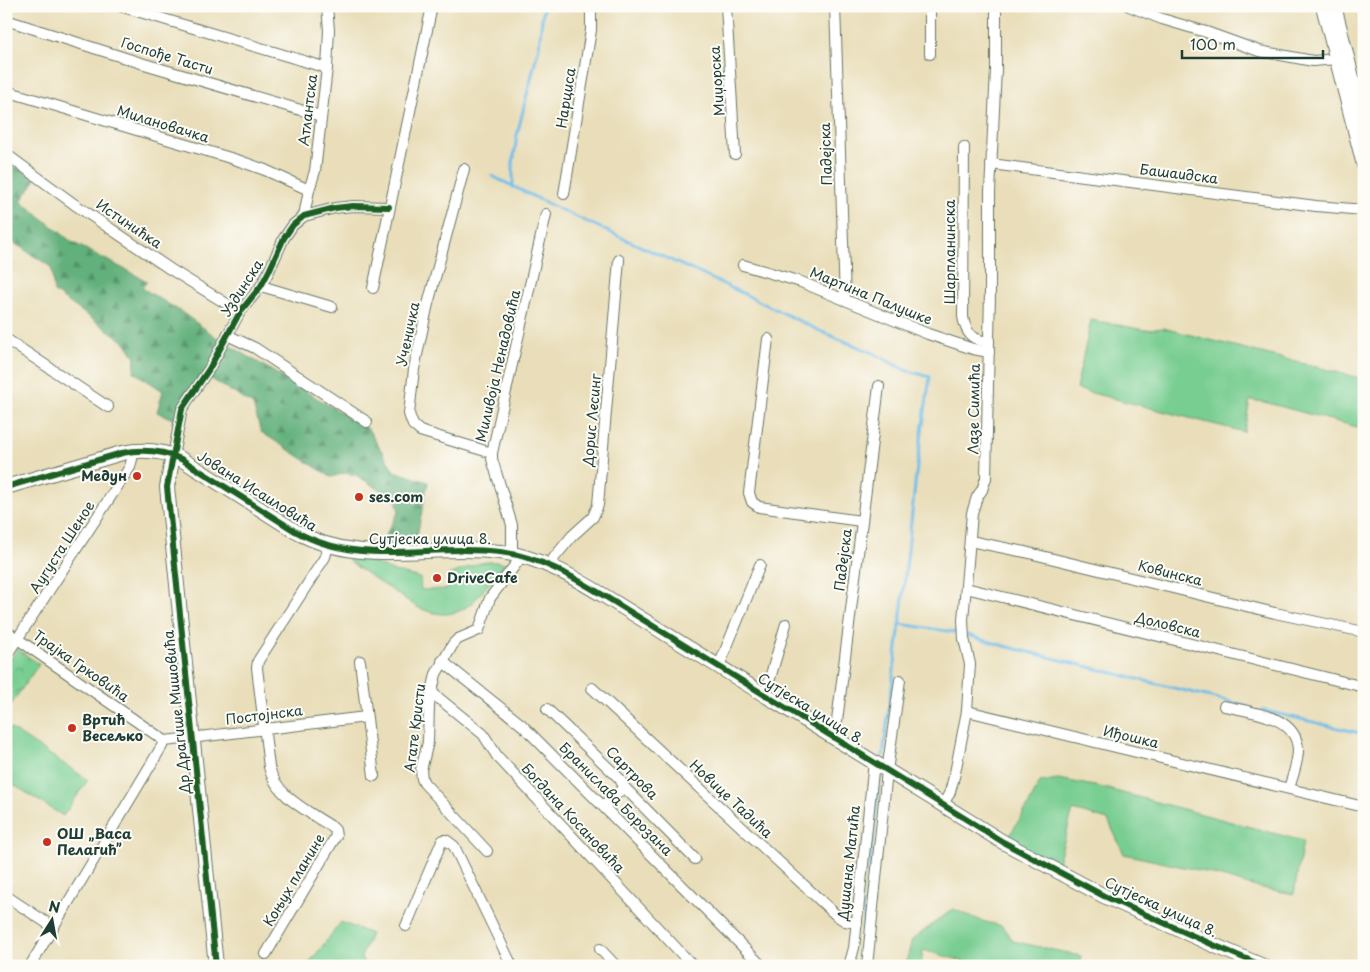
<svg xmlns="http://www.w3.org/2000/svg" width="1370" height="972" viewBox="0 0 1370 972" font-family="'Playpen Sans',sans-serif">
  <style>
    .grass { fill: #78cd91; stroke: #4c8562 }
    .forest { fill: url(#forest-firs); stroke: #407658 }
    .park { fill: url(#park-crowns); stroke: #4c8562 }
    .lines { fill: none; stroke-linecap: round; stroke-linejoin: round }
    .stream { stroke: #6ebce8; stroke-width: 3 }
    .street-casing { stroke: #667563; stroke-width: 12 }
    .secondary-casing { stroke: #667563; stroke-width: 16 }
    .street { stroke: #fff; stroke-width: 10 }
    .secondary { stroke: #fff; stroke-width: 14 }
    .cycleway-casing { stroke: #fdfcf7; stroke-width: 9 }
    .cycleway { stroke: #1b5e20; stroke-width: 6 }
    .poi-dot { fill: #c8321e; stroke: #fdfcf7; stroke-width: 2 }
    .labels { text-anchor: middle; stroke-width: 4; stroke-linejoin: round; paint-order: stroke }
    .street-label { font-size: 14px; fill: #1f3d34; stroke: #fdfcf7 }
    .poi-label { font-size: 14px; font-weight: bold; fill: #1f3d34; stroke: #fdfcf7; text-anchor: start }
  </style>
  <defs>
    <pattern id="forest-firs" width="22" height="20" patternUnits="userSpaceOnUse" patternTransform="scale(1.25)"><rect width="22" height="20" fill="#62b07b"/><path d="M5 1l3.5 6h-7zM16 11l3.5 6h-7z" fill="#509066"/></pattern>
    <pattern id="park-crowns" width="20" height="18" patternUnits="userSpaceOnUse" patternTransform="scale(1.25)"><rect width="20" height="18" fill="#78cd91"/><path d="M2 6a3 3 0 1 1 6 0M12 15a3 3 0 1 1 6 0" fill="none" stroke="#62a877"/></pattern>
  </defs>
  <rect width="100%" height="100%" fill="#fdfcf7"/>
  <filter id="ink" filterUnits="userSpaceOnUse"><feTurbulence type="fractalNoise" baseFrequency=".02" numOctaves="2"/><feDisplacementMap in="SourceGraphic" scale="10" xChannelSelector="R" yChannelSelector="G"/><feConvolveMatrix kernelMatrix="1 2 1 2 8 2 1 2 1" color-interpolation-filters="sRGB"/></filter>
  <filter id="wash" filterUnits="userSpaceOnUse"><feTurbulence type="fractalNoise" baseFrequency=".0096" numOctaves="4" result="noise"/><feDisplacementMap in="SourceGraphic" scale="20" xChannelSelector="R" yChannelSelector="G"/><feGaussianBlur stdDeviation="1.12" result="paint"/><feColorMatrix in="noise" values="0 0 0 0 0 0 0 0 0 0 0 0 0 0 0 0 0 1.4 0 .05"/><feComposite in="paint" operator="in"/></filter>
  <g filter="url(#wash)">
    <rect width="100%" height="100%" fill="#e9deb9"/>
    <g class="grass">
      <polygon points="1091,320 1146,330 1163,328 1364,379 1364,429 1264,402 1250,400 1244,432 1076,389"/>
      <path d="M352 556 359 557 393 571 420 578 421 590 448 589V575C471 568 479 558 505 563 478 595 465 629 417 607L348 561Z"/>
      <polygon points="10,728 88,780 63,816 6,780 6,735"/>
      <polygon points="1058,779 1100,787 1303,841 1294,894 1256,887 1197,870 1124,854 1108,820 1073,810 1057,866 1007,839 1028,806 1040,782"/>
      <polygon points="953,909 982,921 1002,926 1013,941 1081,956 1079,966 981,966 923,950 921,966 905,966 912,940"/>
      <polygon points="341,922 371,934 361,957 365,966 307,966"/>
    </g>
    <polygon class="forest" points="6,160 36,179 21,201 72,242 147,281 142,288 180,311 216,337 368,429 394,471 428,482 415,546 379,547 399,511 396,500 356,475 346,473 331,477 261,432 253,405 202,373 177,421 157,412 163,391 134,372 135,357 125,342 54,292 51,267 8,239 6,241"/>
    <polygon class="park" points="17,649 39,664 6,712 6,666"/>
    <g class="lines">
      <g class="stream">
        <polyline points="492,176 557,208 736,290 822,332 873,353 905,370 930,377 917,466 900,624 961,633"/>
        <polyline points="513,187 513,164 517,135 539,46 543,10"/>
        <polyline points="967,635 1008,647 1247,706"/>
        <polyline points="1262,710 1364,734"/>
        <polyline points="883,755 900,624"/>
        <polyline points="856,966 859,961 880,777"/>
      </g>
    </g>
  </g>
  <g filter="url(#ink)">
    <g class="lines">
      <defs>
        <g id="street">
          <polyline points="120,6 327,68"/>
          <polyline points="726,6 735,154"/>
          <polyline points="835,6 845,300"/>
          <polyline points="930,6 930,54"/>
          <polyline points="1129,6 1162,19 1206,32 1259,51 1313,61 1337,59"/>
          <polyline points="6,20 141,63 321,116"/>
          <polyline points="6,91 237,160 265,170 309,190"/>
          <path d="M964 147 963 317C966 334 972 340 989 342"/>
          <polyline points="6,154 74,204 170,269 240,312"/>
          <polyline points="991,164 1316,206 1364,210"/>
          <polyline points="464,169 427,308 414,369 409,414 413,425 420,431 492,453"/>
          <polyline points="564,194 591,30 591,6"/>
          <polyline points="304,216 309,190 315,171 327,68 329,30 327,6"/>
          <polyline points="743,265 801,282 928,334 973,349 989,352"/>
          <polyline points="261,286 332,307"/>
          <polyline points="373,288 432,6"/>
          <polyline points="227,335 255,348 367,422"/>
          <polyline points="6,339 108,407"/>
          <polyline points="768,339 749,493 752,502 759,507 861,521"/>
          <polyline points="173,456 182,409 209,369 240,312 261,286 269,271 284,238 293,225 304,216 335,208 353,206 389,207"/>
          <polyline points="970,541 1025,552 1275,613 1364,632"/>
          <polyline points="512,554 512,525 492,459 492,453 546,214"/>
          <polyline points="549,564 572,536 593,517 598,505 619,260"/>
          <polyline points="966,588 1364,687"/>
          <polyline points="6,631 165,741"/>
          <polyline points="6,656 130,467 134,451"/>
          <polyline points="360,661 374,776"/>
          <polyline points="442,661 522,725 762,966"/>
          <polyline points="719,666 760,565"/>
          <polyline points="592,688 836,915 845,921 857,923"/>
          <polyline points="431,692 483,734 497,756 693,966"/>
          <polyline points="765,695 786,624"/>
          <path d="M1224 706C1250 712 1297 715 1298 750 1298 762 1293 776 1289 788"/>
          <polyline points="547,709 620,779 624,787 695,859"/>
          <polyline points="967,711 1364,807"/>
          <polyline points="832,736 836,729 879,386"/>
          <polyline points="165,741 366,717"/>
          <polyline points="943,805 950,792 955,773 967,711 970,664 964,639 963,620 968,562 972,513 977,497 982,490 986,478 990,292 990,192 996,69 996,6"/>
          <polyline points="604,806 624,787"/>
          <polyline points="487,851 424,783 422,779 421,770 428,742 429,705 436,674 453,644 458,639 479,630 490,598 522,556"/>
          <polyline points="6,896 53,927"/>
          <polyline points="406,926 441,843 443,840 446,840 454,846 512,966"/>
          <polyline points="600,949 616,966"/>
          <path d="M266 954 336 836 335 830 332 827C308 811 276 797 269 767L257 668 258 661 325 557 328 546"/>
          <polyline points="30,966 165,741"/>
          <polyline points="849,966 854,948 874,762"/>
          <polyline points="867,966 887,771 900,680"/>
        </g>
        <g id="secondary">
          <polyline points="1323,6 1364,165"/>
          <polyline points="1334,6 1364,125"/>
          <polyline points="173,456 167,487 216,966"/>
          <path d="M6 487 122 453C142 449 161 450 181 459L295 531C360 568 430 543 500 552 542 557 575 578 611 600L1003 842 1104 896 1218 947 1263 966"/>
        </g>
      </defs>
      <use href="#street" class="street-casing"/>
      <use href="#secondary" class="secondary-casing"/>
      <use href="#street" class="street"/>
      <use href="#secondary" class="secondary"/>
      <defs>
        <g id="cycleway">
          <path d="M6 487 122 453C142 449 161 450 181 459L295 531C360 568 430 543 500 552 542 557 575 578 611 600L1003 842 1104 896 1218 947 1263 966"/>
          <polyline points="216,966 167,487 182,409 209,369 240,312 261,286 269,271 284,238 293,225 304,216 335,208 353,206 389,207"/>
        </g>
      </defs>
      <use href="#cycleway" class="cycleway-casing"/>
      <use href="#cycleway" class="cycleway"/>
    </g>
  </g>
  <g class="poi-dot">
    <circle cx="137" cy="476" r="5"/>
    <circle cx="359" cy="497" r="5"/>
    <circle cx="437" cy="578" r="5"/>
    <circle cx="72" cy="728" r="5"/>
    <circle cx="47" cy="842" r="5"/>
  </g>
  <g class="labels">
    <g class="street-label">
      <text transform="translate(167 56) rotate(17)" y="5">Госпође Тасти</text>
      <text transform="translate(717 81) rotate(-94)" y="5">Миџорска</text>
      <text transform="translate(566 98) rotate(-81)" y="5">Нарциса</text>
      <text transform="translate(308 110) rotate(-83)" y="5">Атлантска</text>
      <text transform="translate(163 124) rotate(17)" y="5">Милановачка</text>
      <text transform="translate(826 154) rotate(-92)" y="5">Падејска</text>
      <text transform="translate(1179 174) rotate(7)" y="5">Башаидска</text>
      <text transform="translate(129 224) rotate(34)" y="5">Истинићка</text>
      <text transform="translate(950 252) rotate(-90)" y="5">Шарпланинска</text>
      <text transform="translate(242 288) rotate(-57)" y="5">Уздинска</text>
      <text transform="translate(871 296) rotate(22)" y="5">Мартина Палушке</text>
      <text transform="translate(408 334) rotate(-78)" y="5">Ученичка</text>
      <text transform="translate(498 366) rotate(-77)" y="5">Миливоја Ненадовића</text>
      <text transform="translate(974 409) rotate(-89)" y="5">Лазе Симића</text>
      <text transform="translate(592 420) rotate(-85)" y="5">Дорис Лесинг</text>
      <text transform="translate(257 491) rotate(32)" y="5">Јована Исаиловића</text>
      <text x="430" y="544">Сутјеска улица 8.</text>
      <text transform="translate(62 547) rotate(-57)" y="5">Аугуста Шеное</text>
      <text transform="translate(843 560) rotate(-83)" y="5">Падејска</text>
      <text transform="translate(1170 573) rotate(14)" y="5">Ковинска</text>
      <text transform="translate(1168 625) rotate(14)" y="5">Доловска</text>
      <text transform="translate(81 666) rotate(35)" y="5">Трајка Грковића</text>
      <text transform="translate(811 709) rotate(32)" y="5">Сутјеска улица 8.</text>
      <text transform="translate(177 712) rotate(-96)" y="5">Др Драгише Мишовића</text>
      <text transform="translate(264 715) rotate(-7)" y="5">Постојнска</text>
      <text transform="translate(415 728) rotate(-83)" y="5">Агате Кристи</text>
      <text transform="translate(1131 737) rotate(13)" y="5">Иђошка</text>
      <text transform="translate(632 773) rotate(46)" y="5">Сартрова</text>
      <text transform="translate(616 799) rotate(45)" y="5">Бранислава Борозана</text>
      <text transform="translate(731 799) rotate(43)" y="5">Новице Тадића</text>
      <text transform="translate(573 818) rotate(47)" y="5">Богдана Косановића</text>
      <text transform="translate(849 863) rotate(-84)" y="5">Душана Матића</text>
      <text transform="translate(294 880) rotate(-59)" y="5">Коњух планине</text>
      <text transform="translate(1161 907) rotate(25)" y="5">Сутјеска улица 8.</text>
    </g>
    <g class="poi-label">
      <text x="127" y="481" text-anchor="end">Медун</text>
      <text x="369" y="502">ses.com</text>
      <text x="447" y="583">DriveCafe</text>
      <text x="82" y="725">Вртић<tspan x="82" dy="16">Весељко</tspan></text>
      <text x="57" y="839">ОШ „Васа<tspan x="57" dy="16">Пелагић”</tspan></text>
    </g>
  </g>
  <rect width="1370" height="972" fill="none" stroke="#fdfcf7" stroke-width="25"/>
  <g transform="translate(52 920) rotate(11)" stroke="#fdfcf7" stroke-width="4" paint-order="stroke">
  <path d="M0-4L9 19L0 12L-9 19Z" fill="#1f3d34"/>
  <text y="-8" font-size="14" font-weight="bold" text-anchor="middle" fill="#1f3d34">N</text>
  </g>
  <path d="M1182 50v8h141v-8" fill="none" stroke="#1f3d34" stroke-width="2.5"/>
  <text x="1190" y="50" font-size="15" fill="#1f3d34" stroke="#fdfcf7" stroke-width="4" paint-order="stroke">100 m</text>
</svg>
